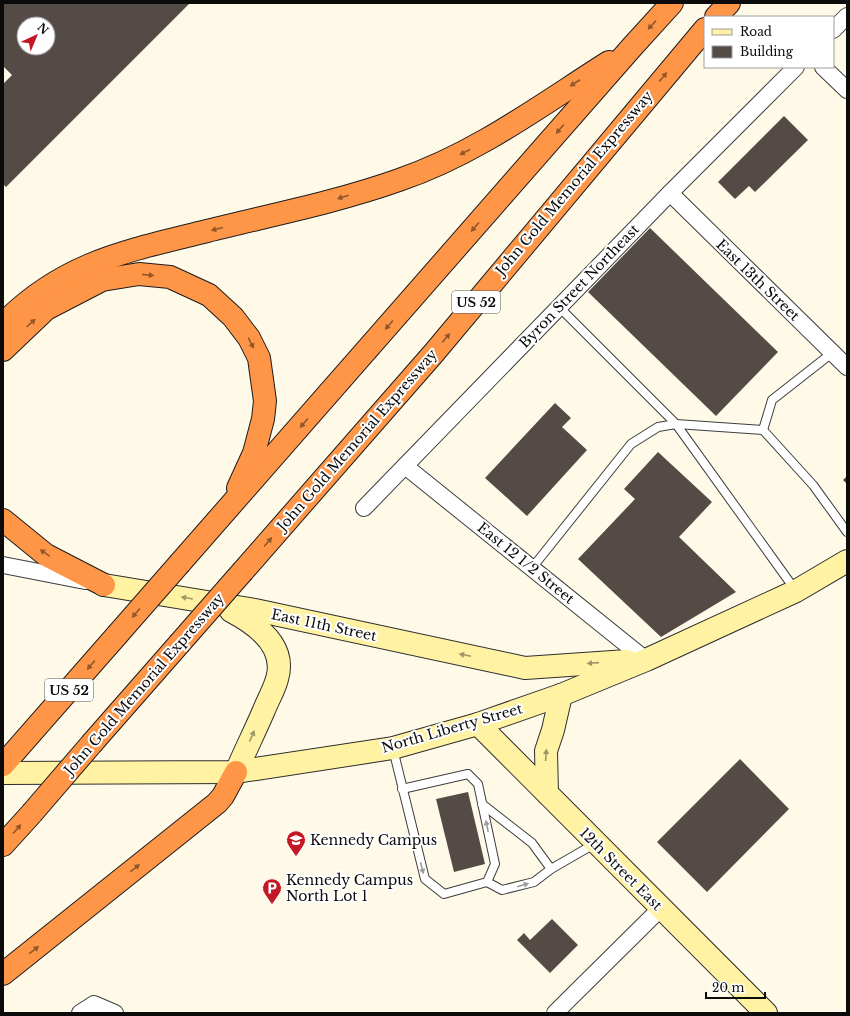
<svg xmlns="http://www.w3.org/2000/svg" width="850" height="1016" viewBox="0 0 850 1016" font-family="'Libre Baskerville',serif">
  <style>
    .building { fill: #544b46; fill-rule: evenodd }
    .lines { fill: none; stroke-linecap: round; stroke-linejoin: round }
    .lane-casing { stroke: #3e3e3e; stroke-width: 10 }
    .street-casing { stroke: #3e3e3e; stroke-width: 18 }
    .secondary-casing { stroke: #2d2d2d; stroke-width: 24 }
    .highway-casing { stroke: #1c1c1c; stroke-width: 24 }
    .lane { stroke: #fff; stroke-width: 8 }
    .street { stroke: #fff; stroke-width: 16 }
    .secondary { stroke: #fff2a3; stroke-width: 22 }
    .highway { stroke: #ff9546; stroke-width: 22 }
    .highway-bridge-casing { stroke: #1c1c1c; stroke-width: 24; stroke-linecap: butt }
    .highway-bridge { stroke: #ff9546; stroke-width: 22 }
    .oneway { fill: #91572b }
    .oneway2 { fill: #9d9666 }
    .oneway3 { fill: #9d9d9d }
    .labels { text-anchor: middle; stroke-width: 4; stroke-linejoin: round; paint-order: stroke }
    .shield { fill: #fff; stroke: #545454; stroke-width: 1 }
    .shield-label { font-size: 13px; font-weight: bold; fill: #0b0b0b }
    .street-label { font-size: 14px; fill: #0b0b0b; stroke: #fff }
    .poi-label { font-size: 14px; fill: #0b0b0b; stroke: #fff; text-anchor: start }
  </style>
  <rect width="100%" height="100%" fill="#fffae8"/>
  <g class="building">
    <path d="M3 3H190L6 187 3 184V84L12 75 3 66ZM24 24H48V48H24Z"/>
    <polygon points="784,116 808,140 755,192 749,186 735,199 718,182"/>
    <polygon points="650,228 778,352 716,416 588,292"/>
    <polygon points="555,403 571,418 562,427 587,450 527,516 485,478"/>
    <polygon points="658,452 712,502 679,537 736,592 661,637 578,559 635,499 624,489"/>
    <polygon points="847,476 847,484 843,480"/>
    <polygon points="740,759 789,809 707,892 657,842"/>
    <polygon points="468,792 485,864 454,872 436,799"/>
    <polygon points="552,919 578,945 550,973 517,940 524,933 530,940"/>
  </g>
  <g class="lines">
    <defs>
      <g id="lane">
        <polyline points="559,307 676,424 763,430 813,485 847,532"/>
        <polyline points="763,430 772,400 832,353"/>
        <polyline points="532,568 631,444 658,427 676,424 796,591"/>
        <polyline points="393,749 425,879 444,894 487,882 495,864 478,784 468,774 402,789"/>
        <polyline points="482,804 532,843 551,869 534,882 502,890 487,882"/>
        <polyline points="551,869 596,843"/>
      </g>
      <g id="street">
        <polyline points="833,30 847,16"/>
        <polyline points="823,67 847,90"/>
        <polyline points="670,193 847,367"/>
        <polyline points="405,466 646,660"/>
        <polyline points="364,508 670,193 796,67"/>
        <polyline points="3,565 85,581"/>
        <polyline points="80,1013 94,1004 115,1013"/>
        <polyline points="555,1013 661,908"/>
      </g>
      <g id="secondary">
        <polyline points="104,585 255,610 525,668 627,661"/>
        <path d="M231 611C256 624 287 646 277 679 274 690 268 700 264 710 255 731 245 751 236 772"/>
        <polyline points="478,724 766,1013"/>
        <polyline points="3,773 236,772 393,748 478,724 561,695 646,660 796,591 847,561"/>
        <polyline points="547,793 546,751 553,730 561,695"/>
      </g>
      <g id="highway">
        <polyline points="716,17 729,3"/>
        <path d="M3 324C64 262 127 251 207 231 271 215 337 202 399 180 476 154 541 105 609 62"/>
        <polyline points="3,350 46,309 102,280 139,274 170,277 209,295 233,317 249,338 259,358 265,401 263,419 254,453 238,488"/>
        <polyline points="3,520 46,555 104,585"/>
        <polyline points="180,563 632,47 672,3"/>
        <polyline points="243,571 433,354 705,29"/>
        <polyline points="93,742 179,644"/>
        <polyline points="3,765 117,635"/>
        <polyline points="3,845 32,813"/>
        <polyline points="3,974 217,803 223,796 236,772"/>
      </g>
    </defs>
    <use href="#lane" class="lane-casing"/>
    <use href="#street" class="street-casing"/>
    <use href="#secondary" class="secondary-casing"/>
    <use href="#highway" class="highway-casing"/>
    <use href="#lane" class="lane"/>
    <use href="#street" class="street"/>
    <use href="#secondary" class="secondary"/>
    <use href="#highway" class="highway"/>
    <defs>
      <g id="highway-bridge">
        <polyline points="117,635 180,563"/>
        <polyline points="179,644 243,571"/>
        <polyline points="32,813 93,742"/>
      </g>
    </defs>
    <use href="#highway-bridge" class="highway-bridge-casing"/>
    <use href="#highway-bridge" class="highway-bridge"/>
  </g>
  <defs><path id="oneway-solid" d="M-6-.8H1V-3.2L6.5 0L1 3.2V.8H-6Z"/></defs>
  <g class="oneway">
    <use href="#oneway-solid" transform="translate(652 25) rotate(133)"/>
    <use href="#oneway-solid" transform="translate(663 77) rotate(-50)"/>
    <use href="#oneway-solid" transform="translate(575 83) rotate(147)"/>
    <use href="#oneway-solid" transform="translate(560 129) rotate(131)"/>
    <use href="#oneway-solid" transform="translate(465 152) rotate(152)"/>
    <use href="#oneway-solid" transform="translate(343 197) rotate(163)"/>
    <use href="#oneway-solid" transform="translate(475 227) rotate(131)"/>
    <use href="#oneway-solid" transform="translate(217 229) rotate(166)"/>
    <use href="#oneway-solid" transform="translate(148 275) rotate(5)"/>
    <use href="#oneway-solid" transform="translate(31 323) rotate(-42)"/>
    <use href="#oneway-solid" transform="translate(389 325) rotate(131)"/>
    <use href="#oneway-solid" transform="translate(446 338) rotate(-50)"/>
    <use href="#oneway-solid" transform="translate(251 343) rotate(63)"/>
    <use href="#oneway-solid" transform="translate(304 423) rotate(131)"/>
    <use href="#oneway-solid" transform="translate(268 542) rotate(-49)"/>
    <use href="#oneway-solid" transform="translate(45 553) rotate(-145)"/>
    <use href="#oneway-solid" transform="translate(136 613) rotate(131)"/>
    <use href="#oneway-solid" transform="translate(91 665) rotate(131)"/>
    <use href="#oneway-solid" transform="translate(17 829) rotate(-49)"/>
    <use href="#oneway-solid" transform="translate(135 868) rotate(-39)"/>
    <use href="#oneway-solid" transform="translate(34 950) rotate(-38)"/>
  </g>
  <g class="oneway2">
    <use href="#oneway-solid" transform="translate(187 598) rotate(-170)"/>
    <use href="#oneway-solid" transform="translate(465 655) rotate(-168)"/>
    <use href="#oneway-solid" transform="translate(593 663) rotate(176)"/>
    <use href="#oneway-solid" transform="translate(252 736) rotate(-66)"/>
    <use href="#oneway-solid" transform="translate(546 755) rotate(-86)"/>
  </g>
  <g class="oneway3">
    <use href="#oneway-solid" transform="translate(487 826) rotate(-102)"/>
    <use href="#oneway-solid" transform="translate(422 868) rotate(76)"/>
    <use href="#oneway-solid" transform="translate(523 885) rotate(-16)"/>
  </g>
  <defs>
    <symbol id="school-pin" viewBox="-11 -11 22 30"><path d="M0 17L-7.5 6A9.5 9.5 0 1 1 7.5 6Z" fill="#c51826" stroke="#fff"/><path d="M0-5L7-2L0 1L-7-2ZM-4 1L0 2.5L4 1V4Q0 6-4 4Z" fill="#fff"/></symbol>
    <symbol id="parking-pin" viewBox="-11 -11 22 30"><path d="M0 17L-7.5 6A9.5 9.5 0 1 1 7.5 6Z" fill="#c51826" stroke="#fff"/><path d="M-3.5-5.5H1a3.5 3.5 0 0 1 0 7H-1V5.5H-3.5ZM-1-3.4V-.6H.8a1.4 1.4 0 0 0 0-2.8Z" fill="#fff"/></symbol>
  </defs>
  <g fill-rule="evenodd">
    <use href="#school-pin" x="285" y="829" width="22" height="30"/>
    <use href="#parking-pin" x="261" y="877" width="22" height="30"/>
  </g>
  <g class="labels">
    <g class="shield">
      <rect x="452" y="291" width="48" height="22" rx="3"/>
      <rect x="45" y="679" width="48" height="22" rx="3"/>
    </g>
    <g class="shield-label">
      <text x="476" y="307">US 52</text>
      <text x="69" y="695">US 52</text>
    </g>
    <g class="street-label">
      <text transform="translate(574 183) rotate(-50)" y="5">John Gold Memorial Expressway</text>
      <text transform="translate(758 280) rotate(44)" y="5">East 13th Street</text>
      <text transform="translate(579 286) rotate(-46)" y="5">Byron Street Northeast</text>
      <text transform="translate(357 440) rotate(-49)" y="5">John Gold Memorial Expressway</text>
      <text transform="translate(526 563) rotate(39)" y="5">East 12 1/2 Street</text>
      <text transform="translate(324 625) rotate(12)" y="5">East 11th Street</text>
      <text transform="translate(144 684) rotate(-49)" y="5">John Gold Memorial Expressway</text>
      <text transform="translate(452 728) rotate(-16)" y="5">North Liberty Street</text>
      <text transform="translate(621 869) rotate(45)" y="5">12th Street East</text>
    </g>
    <g class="poi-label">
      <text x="310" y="845">Kennedy Campus</text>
      <text x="286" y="885">Kennedy Campus<tspan x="286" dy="16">North Lot 1</tspan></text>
    </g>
  </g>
  <rect width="850" height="1016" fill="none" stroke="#0b0b0b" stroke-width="8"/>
  <rect x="704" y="16" width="130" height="52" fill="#ffffff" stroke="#9d9d9d"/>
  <rect x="712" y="29" width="20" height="6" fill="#fff2a3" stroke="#9d9d9d"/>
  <text x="740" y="36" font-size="12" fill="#0b0b0b">Road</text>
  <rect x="712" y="46" width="20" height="12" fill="#544b46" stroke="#9d9d9d"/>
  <text x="740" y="56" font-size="12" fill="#0b0b0b">Building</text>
  <g transform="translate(36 36) rotate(44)"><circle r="19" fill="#ffffff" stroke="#9d9d9d"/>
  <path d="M0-3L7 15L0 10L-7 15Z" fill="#c51826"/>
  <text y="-6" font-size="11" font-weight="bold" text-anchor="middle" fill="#0b0b0b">N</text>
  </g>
  <path d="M706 992v6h59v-6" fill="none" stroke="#0b0b0b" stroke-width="2"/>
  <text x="712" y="992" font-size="12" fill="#0b0b0b" stroke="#ffffff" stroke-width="3" paint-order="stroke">20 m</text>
</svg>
